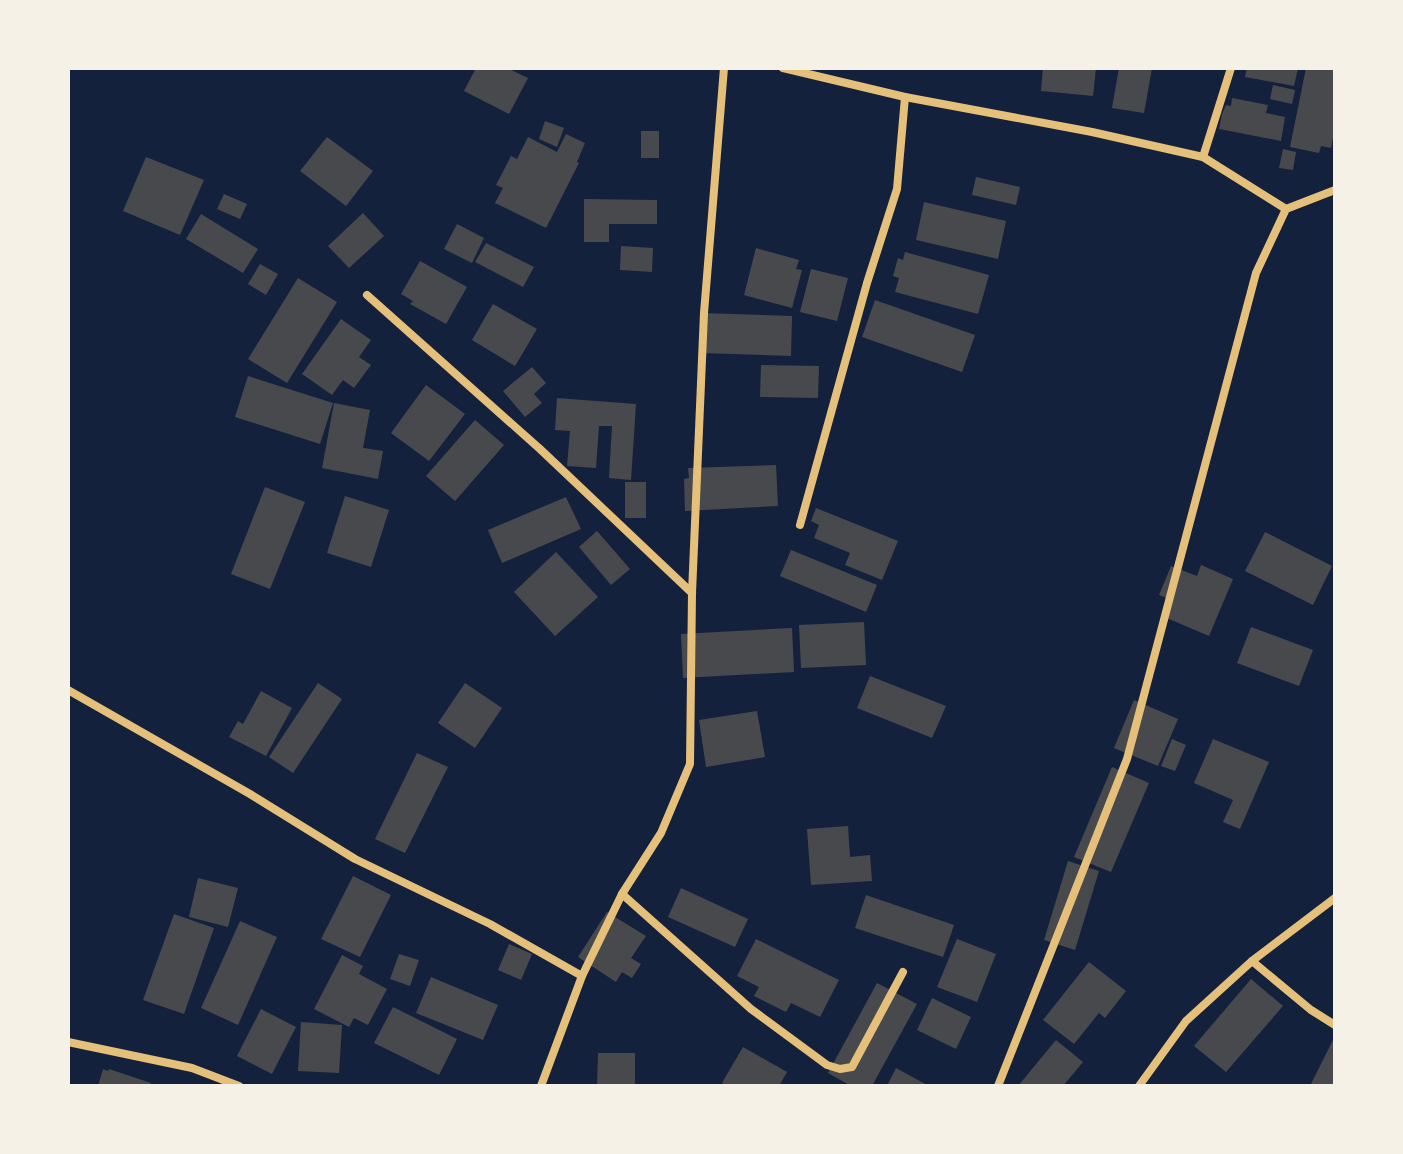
<svg xmlns="http://www.w3.org/2000/svg" width="1403" height="1154" viewBox="0 0 1403 1154" font-family="'Noto Sans',sans-serif">
  <style>
    .building { fill: #48494c }
    .lines { fill: none; stroke-linecap: round; stroke-linejoin: round }
    .minor { stroke: #e5c07b; stroke-width: 8 }
  </style>
  <rect width="100%" height="100%" fill="#14213d"/>
  <g class="building">
    <polygon points="476,68 507,68 528,78 509,114 464,91"/>
    <polygon points="1043,68 1096,68 1093,96 1041,91"/>
    <polygon points="1119,68 1152,68 1144,113 1112,108"/>
    <polygon points="1247,68 1298,68 1294,86 1245,77"/>
    <polygon points="1306,68 1335,68 1335,127 1331,148 1321,146 1319,153 1290,147"/>
    <polygon points="1273,85 1295,90 1292,104 1270,99"/>
    <polygon points="1232,98 1268,105 1266,113 1285,117 1281,141 1219,129 1222,114 1226,105 1231,106"/>
    <polygon points="545,121 564,128 557,147 539,139"/>
    <rect x="641" y="131" width="18" height="27"/>
    <polygon points="566,134 585,143 577,162 579,163 546,228 495,203 503,188 496,185 511,156 517,159 528,137 557,152"/>
    <polygon points="327,137 373,171 346,206 300,171"/>
    <polygon points="1283,149 1296,152 1293,170 1279,168"/>
    <polygon points="146,157 204,180 180,235 123,211"/>
    <polygon points="976,177 1020,187 1016,205 972,195"/>
    <polygon points="224,194 247,204 240,219 217,209"/>
    <polygon points="584,199 657,200 657,224 609,224 609,242 584,242"/>
    <polygon points="924,202 1006,221 998,259 916,240"/>
    <polygon points="363,213 384,236 349,268 328,246"/>
    <polygon points="201,214 258,249 243,273 186,239"/>
    <polygon points="457,224 484,238 472,263 444,249"/>
    <polygon points="486,243 534,267 523,287 475,262"/>
    <polygon points="621,246 653,248 652,272 620,270"/>
    <polygon points="756,248 799,260 796,269 802,270 792,308 744,295"/>
    <polygon points="905,252 989,275 978,314 895,292 899,278 893,276 898,258 903,260"/>
    <polygon points="420,261 467,287 446,324 410,304 413,301 401,294"/>
    <polygon points="260,264 278,274 266,295 248,284"/>
    <polygon points="811,269 848,278 837,321 800,312"/>
    <polygon points="298,278 337,302 287,383 248,359"/>
    <polygon points="875,300 975,335 962,372 862,337"/>
    <polygon points="493,304 537,329 515,366 472,340"/>
    <polygon points="701,313 792,316 791,356 700,353"/>
    <polygon points="341,319 371,340 359,357 371,365 354,388 343,380 332,395 302,374"/>
    <polygon points="761,365 819,366 818,398 760,397"/>
    <polygon points="532,367 546,383 534,394 542,403 525,417 503,391"/>
    <polygon points="248,376 333,403 320,444 235,417"/>
    <polygon points="426,385 465,414 429,461 391,433"/>
    <polygon points="557,398 636,404 631,480 609,478 612,426 599,426 596,468 567,466 570,431 555,430"/>
    <polygon points="334,403 370,410 363,448 383,451 378,479 322,468"/>
    <polygon points="475,420 504,445 455,501 426,476"/>
    <polygon points="776,465 778,506 685,511 684,479 689,478 688,468"/>
    <rect x="625" y="482" width="21" height="36"/>
    <polygon points="265,487 305,502 270,589 231,574"/>
    <polygon points="345,496 389,510 371,567 327,553"/>
    <polygon points="566,497 581,529 502,563 488,530"/>
    <polygon points="816,508 898,541 882,580 845,565 850,553 814,538 819,525 811,521"/>
    <polygon points="597,531 630,569 611,585 579,547"/>
    <polygon points="1265,532 1332,566 1313,605 1245,571"/>
    <polygon points="791,550 877,585 866,612 780,576"/>
    <polygon points="556,552 598,597 555,636 514,592"/>
    <polygon points="1201,565 1233,579 1209,636 1162,616 1169,599 1159,595 1171,566 1197,576"/>
    <polygon points="864,622 866,665 801,668 799,625"/>
    <polygon points="1251,627 1313,650 1299,686 1237,663"/>
    <polygon points="792,628 794,672 683,678 681,634"/>
    <polygon points="870,676 946,706 932,738 857,708"/>
    <polygon points="318,683 342,699 293,773 269,757"/>
    <polygon points="465,683 502,708 475,748 438,723"/>
    <polygon points="261,691 292,708 266,756 229,737 238,721 243,724"/>
    <polygon points="1134,700 1178,719 1158,766 1114,748"/>
    <polygon points="757,711 765,757 706,767 699,720"/>
    <polygon points="1172,739 1186,745 1175,771 1161,766"/>
    <polygon points="1213,739 1269,762 1240,829 1223,822 1233,800 1194,783"/>
    <polygon points="417,753 448,767 405,853 375,839"/>
    <polygon points="1112,767 1149,783 1111,872 1074,857"/>
    <polygon points="848,826 850,857 870,855 872,881 811,885 807,829"/>
    <polygon points="1068,861 1099,871 1075,950 1044,940"/>
    <polygon points="353,876 391,895 360,957 321,939"/>
    <polygon points="198,878 238,888 228,927 189,917"/>
    <polygon points="681,888 748,919 735,947 668,917"/>
    <polygon points="866,895 954,925 943,957 855,928"/>
    <polygon points="607,912 646,936 631,958 641,964 632,978 622,972 616,982 578,957"/>
    <polygon points="174,914 214,928 184,1014 143,1000"/>
    <polygon points="240,921 277,937 238,1025 201,1008"/>
    <polygon points="756,939 839,980 820,1017 791,1003 786,1012 754,996 759,987 737,976"/>
    <polygon points="957,939 996,954 977,1002 937,987"/>
    <polygon points="509,944 532,954 521,980 498,970"/>
    <polygon points="399,954 419,960 410,986 390,979"/>
    <polygon points="342,955 363,966 359,974 387,989 368,1025 354,1018 349,1027 314,1009"/>
    <polygon points="1089,962 1126,991 1105,1018 1099,1013 1074,1044 1043,1020"/>
    <polygon points="431,977 498,1005 483,1040 416,1013"/>
    <polygon points="1251,979 1283,1006 1226,1072 1194,1046"/>
    <polygon points="877,983 917,1004 872,1086 851,1086 828,1073"/>
    <polygon points="932,998 971,1017 956,1049 917,1030"/>
    <polygon points="393,1007 457,1039 439,1075 374,1043"/>
    <polygon points="261,1009 296,1027 272,1074 237,1056"/>
    <polygon points="301,1022 342,1025 339,1073 298,1071"/>
    <polygon points="1335,1036 1335,1086 1314,1086 1311,1084"/>
    <polygon points="1056,1040 1083,1062 1063,1086 1018,1086"/>
    <polygon points="743,1047 787,1072 779,1086 728,1086 722,1083"/>
    <polygon points="598,1053 635,1053 635,1086 597,1086"/>
    <polygon points="896,1068 929,1086 887,1086"/>
    <polygon points="103,1069 108,1071 109,1069 151,1083 149,1086 98,1086"/>
  </g>
  <g class="lines">
    <g class="minor">
      <polyline points="783,68 905,97 1092,132 1203,157 1286,209"/>
      <polyline points="1203,157 1231,68"/>
      <polyline points="367,295 540,449 692,593"/>
      <polyline points="800,525 867,283 897,189 905,97"/>
      <polyline points="68,690 250,794 355,859 490,924 582,976"/>
      <polyline points="622,894 751,1009 827,1065 840,1069 852,1067 903,972"/>
      <polyline points="1252,961 1311,1010 1335,1025"/>
      <polyline points="68,1042 192,1068 239,1086"/>
      <polyline points="541,1086 582,976 622,894 661,833 690,764 692,593 704,313 724,68"/>
      <polyline points="998,1086 1127,759 1256,273 1286,209 1335,190"/>
      <polyline points="1139,1086 1186,1021 1252,961 1335,898"/>
    </g>
  </g>
  <rect width="1403" height="1154" fill="none" stroke="#f6f1e7" stroke-width="140"/>
</svg>
